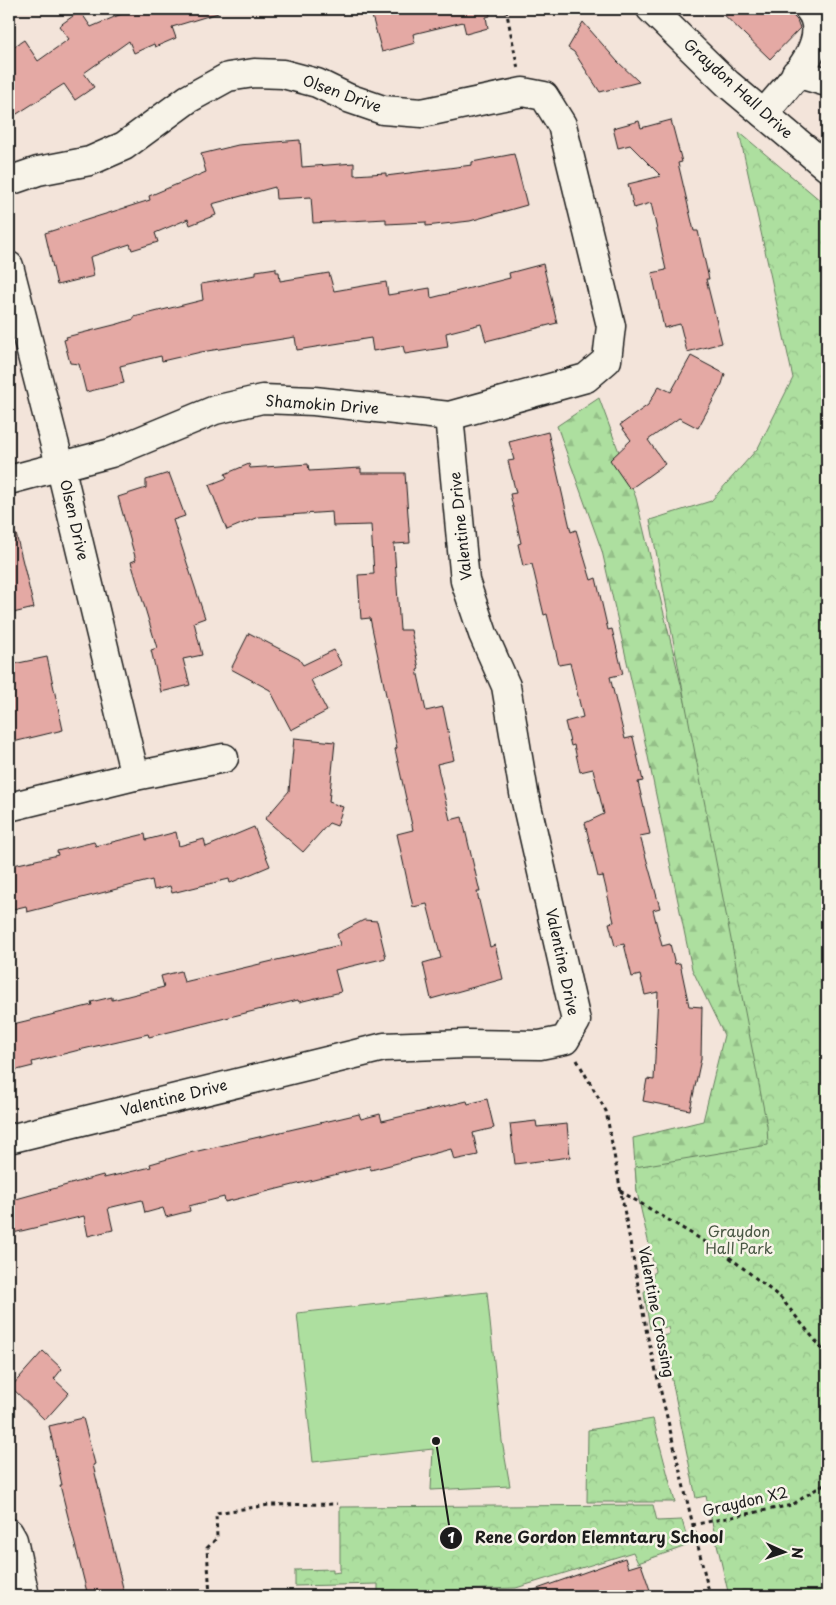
<svg xmlns="http://www.w3.org/2000/svg" width="836" height="1605" viewBox="0 0 836 1605" font-family="'Playpen Sans',sans-serif">
  <style>
    .forest { fill: url(#forest-firs); stroke: #647e5e }
    .park { fill: url(#park-crowns); stroke: #647e5e }
    .pitch { fill: #addf9f; stroke: #647e5e }
    .building { fill: #e4a9a4; stroke: #1c1c1c }
    .lines { fill: none; stroke-linecap: round; stroke-linejoin: round }
    .minor-casing { stroke: #1c1c1c; stroke-width: 31 }
    .path { stroke: #1c1c1c; stroke-width: 3; stroke-dasharray: 4 4; stroke-linecap: butt }
    .minor { stroke: #f7f3e8; stroke-width: 28 }
    .labels { text-anchor: middle; stroke-width: 5; stroke-linejoin: round; paint-order: stroke }
    .street-label { font-size: 15px; fill: #1c1c1c; stroke: #f7f3e8 }
    .park-label { font-size: 15px; fill: #485643; stroke: #f7f3e8 }
    .leader { fill: none; stroke: #1c1c1c; stroke-width: 2 }
    .callout-dot { fill: #1c1c1c; stroke: #f7f3e8; stroke-width: 2 }
    .mark-label { font-size: 15px; text-anchor: middle; font-weight: bold; fill: #fff }
    .callout-label { font-size: 16px; text-anchor: middle; font-weight: bold; fill: #1c1c1c; stroke: #f7f3e8; stroke-width: 5; stroke-linejoin: round; paint-order: stroke }
  </style>
  <defs>
    <pattern id="forest-firs" width="22" height="20" patternUnits="userSpaceOnUse" patternTransform="scale(1.25)"><rect width="22" height="20" fill="#addf9f"/><path d="M5 1l3.5 6h-7zM16 11l3.5 6h-7z" fill="#94bf88"/></pattern>
    <pattern id="park-crowns" width="20" height="18" patternUnits="userSpaceOnUse" patternTransform="scale(1.25)"><rect width="20" height="18" fill="#addf9f"/><path d="M2 6a3 3 0 1 1 6 0M12 15a3 3 0 1 1 6 0" fill="none" stroke="#94bf88"/></pattern>
  </defs>
  <rect width="100%" height="100%" fill="#f3e4da"/>
  <filter id="ink" filterUnits="userSpaceOnUse"><feTurbulence type="fractalNoise" baseFrequency=".02" numOctaves="2"/><feDisplacementMap in="SourceGraphic" scale="10" xChannelSelector="R" yChannelSelector="G"/><feConvolveMatrix kernelMatrix="1 2 1 2 8 2 1 2 1" color-interpolation-filters="sRGB"/></filter>
  <g filter="url(#ink)">
    <polygon class="forest" points="599,398 636,498 827,1289 689,1225 637,1192 633,1138 703,1121 724,1035 692,969 644,737 602,551 557,426"/>
    <g class="park">
      <polygon points="739,132 827,206 827,1596 729,1596 706,1496 696,1498 663,1336 669,1334 668,1327 650,1329 644,1293 655,1271 637,1192 635,1167 768,1145 767,1126 650,520 711,501 758,448 793,378"/>
      <polygon points="653,1419 675,1502 587,1502 588,1430"/>
      <polygon points="653,1505 657,1521 682,1520 689,1545 638,1563 633,1552 516,1588 378,1593 378,1584 295,1586 295,1570 333,1569 333,1573 340,1572 340,1507"/>
    </g>
    <polygon class="pitch" points="487,1292 502,1441 510,1486 431,1490 433,1449 313,1462 297,1313"/>
    <g class="building">
      <polygon points="133,9 218,9 218,13 172,27 176,38 155,47 154,44 134,53 129,41 84,73 94,87 75,100 64,84 9,119 9,50 24,40 38,61 69,39 59,26 80,11 91,27"/>
      <polygon points="370,9 489,9 490,16 486,17 488,28 466,34 463,22 413,34 415,43 382,52"/>
      <polygon points="718,9 786,9 797,20 800,28 770,59"/>
      <polygon points="583,22 617,61 639,82 600,92 574,52 568,48"/>
      <polygon points="671,120 682,162 678,163 694,231 698,231 709,279 706,279 722,343 687,352 680,324 664,328 652,273 666,270 651,203 634,208 628,184 661,176 630,145 618,148 613,128 639,121 641,128"/>
      <polygon points="300,140 302,167 354,163 354,175 386,173 386,176 472,165 472,162 514,154 527,205 470,221 426,226 426,222 386,224 386,219 313,223 311,197 276,199 275,187 212,204 216,215 190,225 188,219 155,233 158,242 132,250 130,244 90,257 94,276 57,285 45,233 150,200 149,196 206,172 201,154 238,145"/>
      <polygon points="543,264 557,323 486,341 481,324 446,333 448,347 405,354 403,346 373,351 371,338 297,350 295,337 201,352 162,361 161,356 120,366 124,383 86,392 79,364 70,363 64,340 67,339 66,337 118,324 134,319 134,317 203,300 201,284 256,275 256,271 276,268 276,272 279,272 280,281 329,273 334,291 386,282 388,295 430,288 431,298 510,278 509,273"/>
      <polygon points="691,356 725,374 722,384 698,428 679,418 648,440 665,464 630,489 610,460 631,440 620,425 648,405 659,386 671,392"/>
      <polygon points="548,432 571,532 576,530 591,580 596,578 608,630 612,629 623,674 610,677 625,739 633,737 643,781 638,782 650,834 640,836 660,908 653,910 662,946 670,944 675,964 680,963 689,1006 702,1007 701,1059 690,1110 643,1101 647,1079 654,1080 658,992 645,995 640,975 632,977 624,944 615,946 609,923 614,922 603,876 598,877 585,823 604,814 593,769 580,772 574,745 571,746 565,722 583,717 570,663 559,665 547,614 544,615 532,564 523,566 518,544 521,543 510,494 516,493 508,461 514,460 509,442"/>
      <polygon points="249,464 250,468 308,464 309,471 361,468 361,473 405,473 410,543 394,544 400,630 411,630 419,669 417,670 426,711 443,707 454,760 437,764 450,820 462,817 480,892 477,892 490,947 495,945 503,979 431,999 423,963 441,958 427,904 413,907 397,834 413,830 395,749 397,748 370,618 361,619 358,575 374,574 371,525 333,526 332,512 258,517 227,530 209,485 227,478 225,474"/>
      <polygon points="169,473 185,516 173,520 205,618 194,622 202,655 183,659 190,685 161,692 151,650 157,648 131,562 136,560 118,497 146,488 146,480"/>
      <polygon points="16,534 34,608 9,614 9,535"/>
      <polygon points="249,633 299,659 303,665 334,650 342,665 311,680 327,711 291,730 270,690 231,669"/>
      <polygon points="47,657 63,730 9,743 9,665"/>
      <polygon points="294,738 335,742 329,802 343,807 337,826 329,823 303,852 265,819 289,791"/>
      <polygon points="254,827 270,866 230,883 229,879 172,893 170,886 154,890 152,880 27,912 26,906 9,910 9,866 58,855 57,851 94,842 96,846 145,834 146,840 176,832 179,846 204,839 206,847"/>
      <polygon points="364,920 377,921 386,958 335,970 341,992 299,1002 298,1000 149,1037 148,1034 79,1050 32,1062 33,1066 9,1072 9,1025 92,1005 91,1002 112,997 112,1000 164,987 161,976 181,971 184,982 340,945 337,934"/>
      <polygon points="487,1099 494,1128 473,1133 478,1155 454,1160 451,1149 371,1170 370,1166 225,1202 224,1197 189,1206 190,1211 166,1217 163,1208 145,1213 142,1200 108,1208 113,1230 88,1236 84,1216 13,1233 9,1217 9,1201 103,1175 104,1178 151,1167 150,1164 185,1154 359,1114 361,1119 380,1114 382,1121 467,1101 468,1104"/>
      <polygon points="536,1121 537,1127 567,1124 570,1157 515,1164 510,1124"/>
      <polygon points="43,1351 62,1369 54,1379 69,1393 45,1420 11,1387"/>
      <polygon points="83,1418 95,1464 93,1465 125,1596 88,1596 60,1485 62,1485 49,1426"/>
      <polygon points="625,1558 628,1568 641,1564 652,1596 524,1596 523,1594"/>
    </g>
    <g class="lines">
      <defs>
        <g id="minor">
          <polyline points="651,9 728,84 827,167"/>
          <polyline points="796,73 827,82"/>
          <path d="M764 114C784 88 836 41 809 9"/>
          <polyline points="9,181 38,171 90,161 124,146 188,99 228,77 254,73 283,74 317,83 348,98 383,110 422,113 523,92 544,96 562,125 611,326 607,360 586,378 449,416 314,401 262,399 215,410 111,453 9,480"/>
          <polyline points="9,266 60,465 135,776 9,807"/>
          <polyline points="135,776 224,758"/>
          <polyline points="9,1139 384,1047 466,1044 540,1045 565,1040 576,1021 524,793 506,686 483,634 465,581 449,416"/>
          <polyline points="9,1533 13,1540 25,1596"/>
        </g>
      </defs>
      <use href="#minor" class="minor-casing"/>
      <g class="path">
        <polyline points="506,9 518,69"/>
        <polyline points="577,1060 606,1111 647,1334 710,1596"/>
        <polyline points="620,1191 724,1253 781,1298 827,1355"/>
        <polyline points="692,1525 792,1505 827,1482"/>
        <polyline points="210,1596 207,1548 217,1538 216,1513 269,1505 337,1504"/>
      </g>
      <use href="#minor" class="minor"/>
    </g>
  </g>
  <g class="labels">
    <g class="street-label">
      <text transform="translate(738 89) rotate(42)" y="5">Graydon Hall Drive</text>
      <text transform="translate(342 94) rotate(20)" y="5">Olsen Drive</text>
      <text transform="translate(322 405) rotate(4)" y="5">Shamokin Drive</text>
      <text transform="translate(74 520) rotate(77)" y="5">Olsen Drive</text>
      <text transform="translate(461 526) rotate(-96)" y="5">Valentine Drive</text>
      <text transform="translate(562 962) rotate(78)" y="5">Valentine Drive</text>
      <text transform="translate(174 1098) rotate(-14)" y="5">Valentine Drive</text>
      <text transform="translate(656 1312) rotate(79)" y="5">Valentine Crossing</text>
      <text transform="translate(745 1502) rotate(-13)" y="5">Graydon X2</text>
    </g>
    <g class="park-label">
      <text x="739" y="1237">Graydon<tspan x="739" dy="17">Hall Park</tspan></text>
    </g>
  </g>
  <path class="leader" d="M436 1441L451 1538"/>
  <g class="callout-dot">
    <circle cx="436" cy="1441" r="5"/>
    <circle cx="451" cy="1538" r="12"/>
  </g>
  <g class="mark-label">
    <text x="451" y="1543">1</text>
  </g>
  <g class="callout-label">
    <text x="599" y="1543">Rene Gordon Elemntary School</text>
  </g>
  <rect width="836" height="1605" fill="none" stroke="#f7f3e8" stroke-width="30"/>
  <rect x="15" y="15" width="806" height="1575" fill="none" stroke="#1c1c1c" stroke-width="2" filter="url(#ink)"/>
  <g transform="translate(784 1552) rotate(93)" stroke="#f7f3e8" stroke-width="4" paint-order="stroke">
  <path d="M0-4L9 19L0 12L-9 19Z" fill="#1c1c1c"/>
  <text y="-8" font-size="14" font-weight="bold" text-anchor="middle" fill="#1c1c1c">N</text>
  </g>
</svg>
